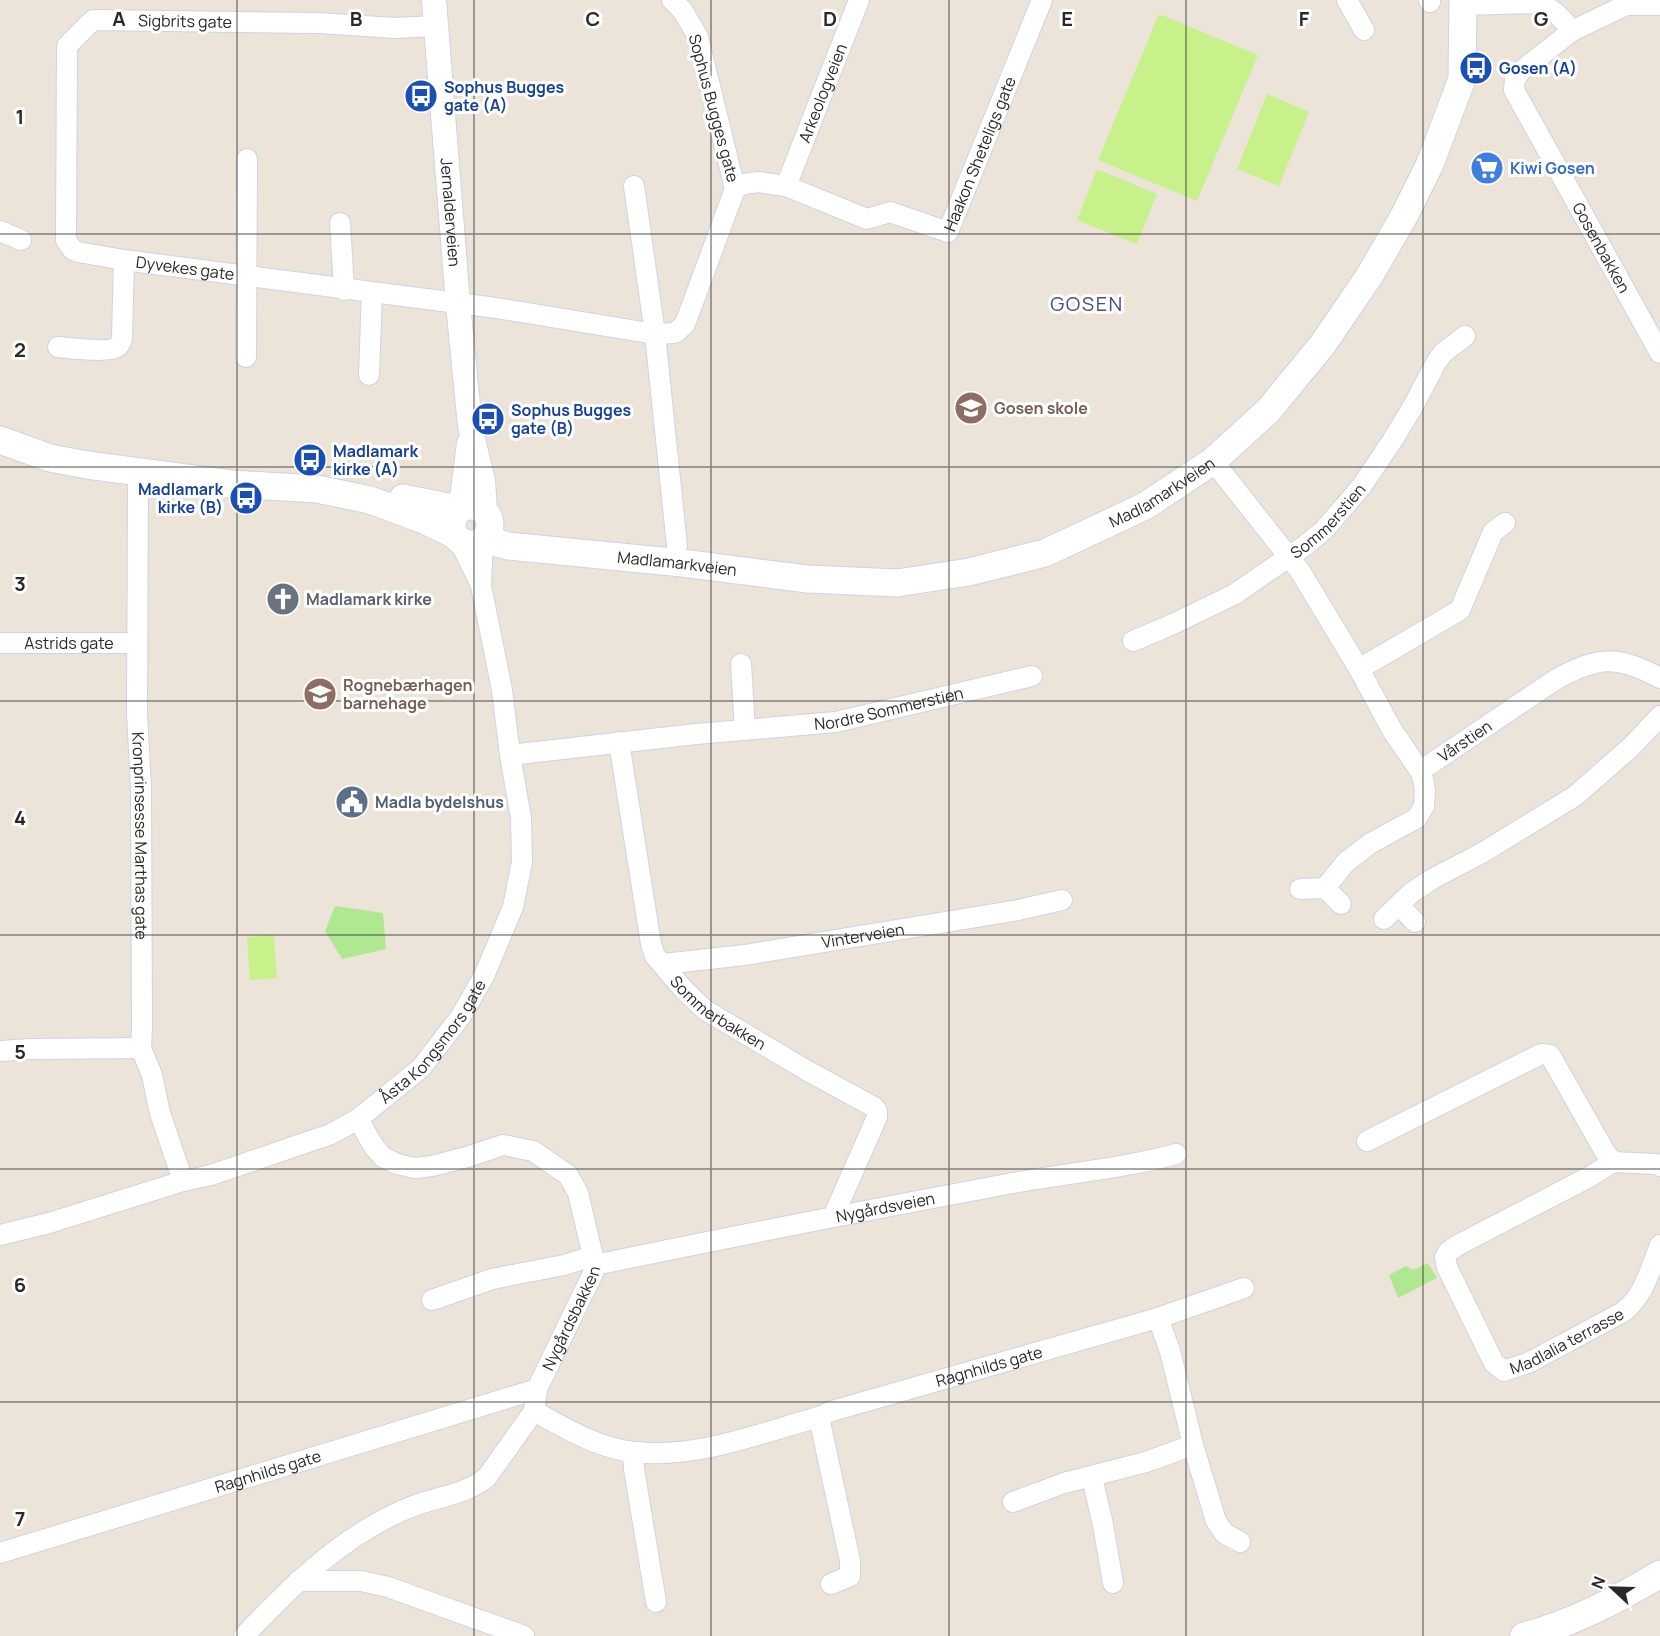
<svg xmlns="http://www.w3.org/2000/svg" width="1660" height="1636" viewBox="0 0 1660 1636" font-family="Manrope,sans-serif">
  <style>
    .green { fill: #b0e891 }
    .pitch { fill: #c8f08b }
    .lines { fill: none; stroke-linecap: round; stroke-linejoin: round }
    .minor-casing { stroke: #ced3e3; stroke-width: 22 }
    .tertiary-casing { stroke: #ced3e3; stroke-width: 26 }
    .secondary-casing { stroke: #ced3e3; stroke-width: 29 }
    .minor { stroke: #fff; stroke-width: 20 }
    .tertiary { stroke: #fff; stroke-width: 24 }
    .secondary { stroke: #fff; stroke-width: 27 }
    .grid { fill: none; stroke: #292929; stroke-width: 1.5; stroke-opacity: 0.55 }
    .labels { text-anchor: middle; stroke-width: 6; stroke-linejoin: round; paint-order: stroke }
    .street-label { font-size: 16px; fill: #292929; stroke: #fff }
    .transit-label { font-size: 16px; font-weight: bold; fill: #164399; stroke: #fff; text-anchor: start }
    .shop-label { font-size: 16px; font-weight: bold; fill: #366cbe; stroke: #fff; text-anchor: start }
    .education-label { font-size: 16px; font-weight: bold; fill: #785e54; stroke: #fff; text-anchor: start }
    .worship-label { font-size: 16px; font-weight: bold; fill: #5b616d; stroke: #fff; text-anchor: start }
    .service-label { font-size: 16px; font-weight: bold; fill: #4e5e75; stroke: #fff; text-anchor: start }
    .quarter-label { font-size: 20px; letter-spacing: 1.5px; fill: #46517d; stroke: #fff }
    .grid-label { font-size: 20px; text-anchor: middle; font-weight: bold; fill: #292929; stroke: #fff; stroke-width: 6; stroke-linejoin: round; paint-order: stroke }
  </style>
  <rect width="100%" height="100%" fill="#ece4d9"/>
  <g class="green">
    <polygon points="335,906 383,913 386,949 342,959 325,931"/>
    <polygon points="1428,1263 1437,1278 1398,1298 1389,1275 1406,1266 1413,1270"/>
  </g>
  <g class="pitch">
    <polygon points="1159,14 1258,55 1197,201 1098,160"/>
    <polygon points="1267,94 1309,112 1279,186 1237,169"/>
    <polygon points="1097,169 1157,194 1137,244 1077,220"/>
    <polygon points="274,935 277,978 250,980 247,937"/>
  </g>
  <g class="lines">
    <defs>
      <g id="minor">
        <polyline points="1347,0 1364,30"/>
        <polyline points="1429,0 1430,2"/>
        <path d="M1463 5 1537 3C1553 8 1562 18 1572 31L1626 5H1660"/>
        <path id="s1" d="M435 26 395 28 319 23 93 20 67 46 66 240 73 250 78 252 124 260 496 308 655 334 675 333 685 324 735 189 698 37 683 11 672 0"/>
        <path id="s2" d="M1572 31 1521 71 1515 79 1514 90 1660 353"/>
        <polyline points="634,186 655,334 677,546"/>
        <path id="s3" d="M786 186 859 0"/>
        <path id="s4" d="M735 189 743 184 758 182 786 186 867 219 890 212 948 232 1042 0"/>
        <polyline points="340,223 344,290"/>
        <polyline points="0,231 21,240"/>
        <path d="M58 347C69 348 109 353 117 347 120 346 121 341 122 339L124 260"/>
        <polyline points="246,357 247,159"/>
        <polyline points="369,375 372,293"/>
        <polyline points="1213,461 1300,571 1359,669 1392,730 1420,771 1423,779 1425,791 1424,806 1417,818 1371,843 1346,862 1325,888 1300,889"/>
        <path id="s5" d="M138 485 137 714 141 787 142 1026 141 1048 152 1075 160 1113 183 1181"/>
        <polyline points="460,542 480,583"/>
        <path id="s6" d="M1133 641 1173 624 1235 594 1303 547 1324 530 1361 487 1392 441 1412 408 1437 361 1443 353 1465 336"/>
        <path id="s7" d="M0 643H137"/>
        <polyline points="741,664 745,730"/>
        <polyline points="1359,669 1460,610 1493,532 1505,523"/>
        <path id="s8" d="M619 742 651 944 655 956 684 990 705 1010 806 1070 874 1107 877 1111V1117L833 1217"/>
        <path id="s9" d="M510 755 696 734 836 722 1032 676"/>
        <path id="s10" d="M1420 771 1555 680C1598 656 1617 655 1660 678"/>
        <polyline points="1325,888 1341,904"/>
        <polyline points="1399,905 1415,922"/>
        <polyline points="1384,919 1411,893 1434,878 1482,853 1575,796 1631,747 1660,716"/>
        <path id="s11" d="M663 964 745 955 1018 910 1062 900"/>
        <polyline points="0,1051 31,1049 141,1048"/>
        <polyline points="1367,1141 1541,1054 1550,1055 1605,1152 1613,1162"/>
        <path id="s12" d="M1660 1166 1656 1164 1613 1162 1591 1176 1460 1244 1449 1251 1445 1257 1447 1267 1489 1353 1494 1363 1504 1371 1530 1362 1623 1312C1645 1295 1650 1269 1660 1245"/>
        <path id="s13" d="M0 1235 49 1223 183 1181 211 1175 331 1134 358 1119 421 1068 461 1016 484 976 513 907 522 862 521 818 510 755 502 690 481 586 483 540"/>
        <path id="s14" d="M595 1265C729 1237 863 1211 997 1186 1056 1174 1118 1170 1176 1154"/>
        <polyline points="432,1300 492,1279 564,1265 593,1256"/>
        <polyline points="1158,1318 1170,1351 1193,1445 1216,1521 1224,1533 1240,1542"/>
        <path id="s15" d="M534 1411C565 1428 599 1449 635 1452 697 1459 760 1433 819 1417L832 1411 1158 1318 1244 1288"/>
        <polyline points="819,1417 850,1561 850,1576 831,1584"/>
        <polyline points="633,1452 634,1469 656,1602"/>
        <polyline points="1092,1477 1103,1525 1113,1583"/>
        <polyline points="1013,1502 1064,1483 1146,1462 1193,1445"/>
        <path id="s16" d="M0 1553 537 1389"/>
        <polyline points="298,1581 361,1581 388,1587 524,1636"/>
        <path id="s17" d="M244 1636C291 1586 342 1536 406 1509 432 1497 465 1496 487 1477L534 1411 537 1389 593 1273 595 1265 578 1193 568 1175 533 1151 503 1145 467 1157 432 1166 415 1168 397 1164 383 1157 374 1147 358 1119"/>
      </g>
      <g id="tertiary">
        <path id="s18" d="M434 0 458 304 470 426 483 481 485 511"/>
        <polyline points="461,507 469,443"/>
      </g>
      <g id="secondary">
        <polyline points="0,440 50,458 87,465 231,484 317,489 370,500 424,520 453,534"/>
        <polyline points="403,498 458,509"/>
        <circle cx="471" cy="525" r="19"/>
        <path id="s19" d="M485 539 508 546 682 563 807 579 897 583 969 572 1045 553 1145 506 1213 461 1268 411 1323 344 1370 275 1404 216 1430 164 1462 79 1463 0"/>
        <path d="M1524 1636C1573 1623 1617 1600 1660 1574"/>
      </g>
    </defs>
    <use href="#minor" class="minor-casing"/>
    <use href="#tertiary" class="tertiary-casing"/>
    <use href="#secondary" class="secondary-casing"/>
    <use href="#minor" class="minor"/>
    <use href="#tertiary" class="tertiary"/>
    <use href="#secondary" class="secondary"/>
  </g>
  <path class="grid" d="M237 0V1636M474 0V1636M711 0V1636M949 0V1636M1186 0V1636M1423 0V1636M0 234H1660M0 467H1660M0 701H1660M0 935H1660M0 1169H1660M0 1402H1660"/>
  <defs>
    <symbol id="bus-disc" viewBox="-11 -11 22 22"><circle r="9.5" fill="#1a4fb4" stroke="#fff"/><path d="M-5-6H5V4H4V6H2V4H-2V6H-4V4H-5ZM-3.5-4V0h7V-4ZM-3.5 1.2v1.5H-2V1.2ZM2 1.2v1.5H3.5V1.2Z" fill="#fff"/></symbol>
    <symbol id="supermarket-disc" viewBox="-11 -11 22 22"><circle r="9.5" fill="#3f7fe0" stroke="#fff"/><path d="M-6-5.5h2.5l.6 2H6L4.5 2H-2.5L-4.4-4H-6ZM-1.5 3.2a1.3 1.3 0 1 0 .1 0ZM3 3.2a1.3 1.3 0 1 0 .1 0Z" fill="#fff"/></symbol>
    <symbol id="school-disc" viewBox="-11 -11 22 22"><circle r="9.5" fill="#8d6e63" stroke="#fff"/><path d="M0-5L7-2L0 1L-7-2ZM-4 1L0 2.5L4 1V4Q0 6-4 4Z" fill="#fff"/></symbol>
    <symbol id="church-disc" viewBox="-11 -11 22 22"><circle r="9.5" fill="#6b7280" stroke="#fff"/><path d="M-1.2-6h2.4v3.5h3.3v2.4h-3.3V6h-2.4V-.1h-3.3v-2.4h3.3Z" fill="#fff"/></symbol>
    <symbol id="civic-disc" viewBox="-11 -11 22 22"><circle r="9.5" fill="#5c6f8a" stroke="#fff"/><path d="M-.6-6.5H3V-4.5H.6V-3L4-1V1h2V6H-6V1h2V-1L-.6-3ZM-1.2 2.5V6h2.4V2.5Z" fill="#fff"/></symbol>
  </defs>
  <g fill-rule="evenodd">
    <use href="#bus-disc" x="1457" y="49" width="38" height="38"/>
    <use href="#bus-disc" x="402" y="77" width="38" height="38"/>
    <use href="#supermarket-disc" x="1468" y="149" width="38" height="38"/>
    <use href="#school-disc" x="952" y="389" width="38" height="38"/>
    <use href="#bus-disc" x="469" y="400" width="38" height="38"/>
    <use href="#bus-disc" x="291" y="441" width="38" height="38"/>
    <use href="#bus-disc" x="227" y="479" width="38" height="38"/>
    <use href="#church-disc" x="264" y="580" width="38" height="38"/>
    <use href="#school-disc" x="301" y="675" width="38" height="38"/>
    <use href="#civic-disc" x="333" y="783" width="38" height="38"/>
  </g>
  <g class="labels">
    <g class="street-label">
      <text transform="translate(185 21) rotate(1)" y="6">Sigbrits gate</text>
      <text dy="6" stroke="none"><textPath href="#s3" startOffset="100">Arkeologveien</textPath></text>
      <text transform="translate(714 108) rotate(75)" y="6">Sophus Bugges gate</text>
      <text dy="6" stroke="none"><textPath href="#s4" startOffset="310">Haakon Sheteligs gate</textPath></text>
      <text dy="6" stroke="none"><textPath href="#s18" startOffset="213">Jernalderveien</textPath></text>
      <text dy="6" stroke="none"><textPath href="#s2" startOffset="266">Gosenbakken</textPath></text>
      <text dy="6" stroke="none"><textPath href="#s1" startOffset="699">Dyvekes gate</textPath></text>
      <text dy="6" stroke="none"><textPath href="#s19" startOffset="698">Madlamarkveien</textPath></text>
      <text dy="6" stroke="none"><textPath href="#s6" startOffset="231">Sommerstien</textPath></text>
      <text dy="6" stroke="none"><textPath href="#s19" startOffset="194">Madlamarkveien</textPath></text>
      <text dy="6" stroke="none"><textPath href="#s7" startOffset="69">Astrids gate</textPath></text>
      <text dy="6" stroke="none"><textPath href="#s9" startOffset="382">Nordre Sommerstien</textPath></text>
      <text dy="6" stroke="none"><textPath href="#s10" startOffset="54">Vårstien</textPath></text>
      <text dy="6" stroke="none"><textPath href="#s5" startOffset="351">Kronprinsesse Marthas gate</textPath></text>
      <text dy="6" stroke="none"><textPath href="#s11" startOffset="202">Vinterveien</textPath></text>
      <text dy="6" stroke="none"><textPath href="#s8" startOffset="303">Sommerbakken</textPath></text>
      <text dy="6" stroke="none"><textPath href="#s13" startOffset="486">Åsta Kongsmors gate</textPath></text>
      <text dy="6" stroke="none"><textPath href="#s14" startOffset="296">Nygårdsveien</textPath></text>
      <text dy="6" stroke="none"><textPath href="#s17" startOffset="477">Nygårdsbakken</textPath></text>
      <text dy="6" stroke="none"><textPath href="#s12" startOffset="441">Madlalia terrasse</textPath></text>
      <text dy="6" stroke="none"><textPath href="#s15" startOffset="476">Ragnhilds gate</textPath></text>
      <text dy="6" stroke="none"><textPath href="#s16" startOffset="280">Ragnhilds gate</textPath></text>
    </g>
    <g class="transit-label">
      <text x="1499" y="74">Gosen (A)</text>
      <text x="444" y="93">Sophus Bugges<tspan x="444" dy="18">gate (A)</tspan></text>
      <text x="511" y="416">Sophus Bugges<tspan x="511" dy="18">gate (B)</tspan></text>
      <text x="333" y="457">Madlamark<tspan x="333" dy="18">kirke (A)</tspan></text>
      <text x="223" y="495" text-anchor="end">Madlamark<tspan x="223" dy="18">kirke (B)</tspan></text>
    </g>
    <g class="shop-label">
      <text x="1510" y="174">Kiwi Gosen</text>
    </g>
    <g class="education-label">
      <text x="994" y="414">Gosen skole</text>
      <text x="343" y="691">Rognebærhagen<tspan x="343" dy="18">barnehage</tspan></text>
    </g>
    <g class="worship-label">
      <text x="306" y="605">Madlamark kirke</text>
    </g>
    <g class="service-label">
      <text x="375" y="808">Madla bydelshus</text>
    </g>
    <g class="quarter-label">
      <text x="1087" y="311">GOSEN</text>
    </g>
  </g>
  <g class="grid-label">
    <text x="119" y="26">A</text>
    <text x="356" y="26">B</text>
    <text x="593" y="26">C</text>
    <text x="830" y="26">D</text>
    <text x="1067" y="26">E</text>
    <text x="1304" y="26">F</text>
    <text x="1541" y="26">G</text>
    <text x="20" y="124">1</text>
    <text x="20" y="357">2</text>
    <text x="20" y="591">3</text>
    <text x="20" y="825">4</text>
    <text x="20" y="1059">5</text>
    <text x="20" y="1292">6</text>
    <text x="20" y="1526">7</text>
  </g>
  <g transform="translate(1612 1588) rotate(292)" stroke="#ffffff" stroke-width="4.5" paint-order="stroke">
  <path d="M0-4.5L10 22L0 15L-10 22Z" fill="#292929"/>
  <text y="-9" font-size="16" font-weight="bold" text-anchor="middle" fill="#292929">N</text>
  </g>
</svg>
